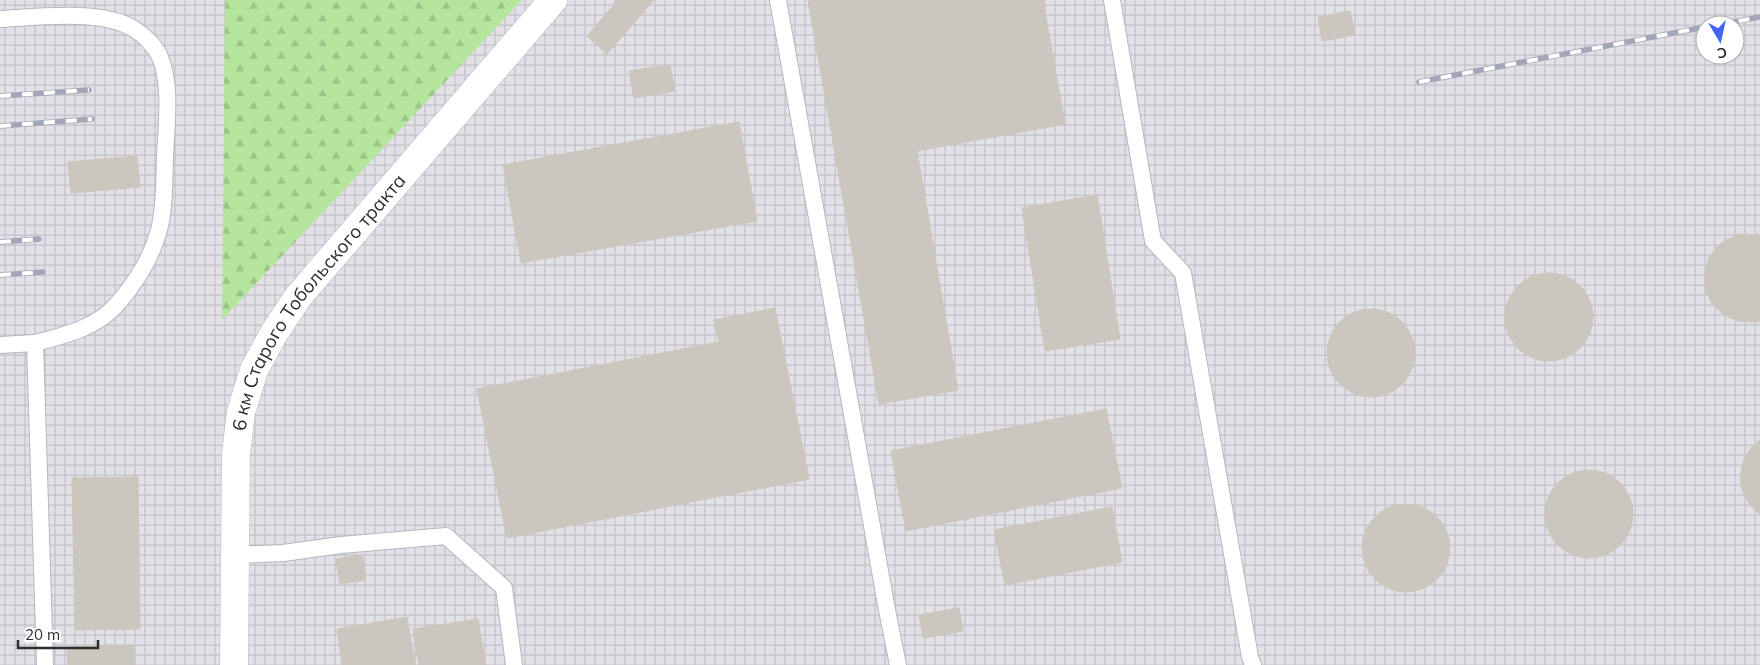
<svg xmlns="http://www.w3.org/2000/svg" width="1760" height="665" viewBox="0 0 1760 665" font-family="Mulish,sans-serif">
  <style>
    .industrial { fill: url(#industrial-grid); fill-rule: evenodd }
    .forest { fill: url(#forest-firs) }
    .building { fill: #cbc7bf; stroke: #cbc5ba }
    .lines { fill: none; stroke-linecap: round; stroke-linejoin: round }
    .service-casing { stroke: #b4b7c1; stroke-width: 18 }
    .minor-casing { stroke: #b4b7c1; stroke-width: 29 }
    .service { stroke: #fff; stroke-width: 16 }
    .minor { stroke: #fff; stroke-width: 28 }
    .rail-casing { stroke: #a3a6b8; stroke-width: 5.5 }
    .rail { stroke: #fff; stroke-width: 4; stroke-dasharray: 11; stroke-linecap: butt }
    .labels { text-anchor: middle; stroke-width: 4.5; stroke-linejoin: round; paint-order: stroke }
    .street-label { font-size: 19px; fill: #2e2e2e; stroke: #fff }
  </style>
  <defs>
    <pattern id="industrial-grid" width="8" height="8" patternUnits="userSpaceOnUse" patternTransform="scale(1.25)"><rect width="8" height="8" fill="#e3e1e8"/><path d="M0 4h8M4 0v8" fill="none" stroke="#c3c1c7"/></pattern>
    <pattern id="forest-firs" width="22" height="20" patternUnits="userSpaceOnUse" patternTransform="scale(1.25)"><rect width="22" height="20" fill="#b6e59e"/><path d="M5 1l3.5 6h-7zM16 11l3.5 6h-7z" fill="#9dc588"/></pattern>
  </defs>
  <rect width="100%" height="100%" fill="#efe9e1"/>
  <path class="industrial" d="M0 0H1760V665H0ZM1705 25H1735V55H1705Z"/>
  <polygon class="forest" points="225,0 522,0 222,320"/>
  <g class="building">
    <polygon points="618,0 654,0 607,54 587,36"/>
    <polygon points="808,0 1043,0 1065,124 917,151 958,390 879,404"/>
    <polygon points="1350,11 1355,35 1322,41 1318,17"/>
    <polygon points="670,65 675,91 634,98 629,71"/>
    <polygon points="739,122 757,221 521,263 503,165"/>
    <polygon points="137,156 140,187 71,193 68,162"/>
    <polygon points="1097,195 1120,339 1045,351 1022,208"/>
    <polygon points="1740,234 1760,235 1760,321 1755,322 1738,321 1724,315 1712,304 1705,289 1705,273 1709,257 1716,248 1724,241"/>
    <circle cx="1549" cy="317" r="44"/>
    <polygon points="775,308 809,479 507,538 477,389 719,342 714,320"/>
    <circle cx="1371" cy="353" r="44"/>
    <polygon points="1106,409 1122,488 906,531 891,451"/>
    <polygon points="1760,440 1760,514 1752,507 1746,499 1742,489 1740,478 1742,467 1745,457 1752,447"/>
    <circle cx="1589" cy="514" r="44"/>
    <polygon points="138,477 140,629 75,630 72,478"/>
    <circle cx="1406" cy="548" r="44"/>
    <polygon points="1112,507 1122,562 1005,585 994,530"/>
    <polygon points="362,555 366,580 340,584 336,559"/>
    <polygon points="959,608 963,631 923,638 919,615"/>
    <polygon points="407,617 415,665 342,665 337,629"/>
    <polygon points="478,619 486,665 419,665 413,629"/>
    <polygon points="133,645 134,665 68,665 67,647"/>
  </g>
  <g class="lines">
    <defs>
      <g id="service">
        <polyline points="778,0 887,610 898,665"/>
        <polyline points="1112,0 1153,241 1183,273 1250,657 1253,665"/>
        <path d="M0 19C37 17 103 9 134 29 144 35 155 46 160 57 172 85 166 128 165 158 164 182 165 207 159 230 152 256 136 282 119 302 98 328 65 335 35 343"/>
        <polyline points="0,345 35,343 45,665"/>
        <polyline points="235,555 283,553 341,545 446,536 504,588 514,665"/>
      </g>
      <g id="minor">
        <path id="s1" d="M234 665 236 454 241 412 254 370 274 333 298 297 553 0"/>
      </g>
    </defs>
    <use href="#service" class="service-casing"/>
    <use href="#minor" class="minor-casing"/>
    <use href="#service" class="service"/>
    <use href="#minor" class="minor"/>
    <defs>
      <g id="rail">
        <polyline points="1717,25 1760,17"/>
        <polyline points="1419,82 1705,27"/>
        <polyline points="0,96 89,90"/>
        <polyline points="0,126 92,119"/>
        <polyline points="0,242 39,239"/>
        <polyline points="0,275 43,272"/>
      </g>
    </defs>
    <use href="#rail" class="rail-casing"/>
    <use href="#rail" class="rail"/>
  </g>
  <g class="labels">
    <g class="street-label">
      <text dy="7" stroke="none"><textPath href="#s1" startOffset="388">6 км Старого Тобольского тракта</textPath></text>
    </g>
  </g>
  <g transform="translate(1720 40) rotate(171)"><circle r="24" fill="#ffffff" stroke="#ababab"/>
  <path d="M0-4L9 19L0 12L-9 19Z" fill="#4264fb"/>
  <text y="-8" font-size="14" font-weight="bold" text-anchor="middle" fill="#2e2e2e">С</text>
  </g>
  <path d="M18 640v8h80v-8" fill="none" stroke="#2e2e2e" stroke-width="2.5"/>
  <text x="25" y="640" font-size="15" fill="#2e2e2e" stroke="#ffffff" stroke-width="4" paint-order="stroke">20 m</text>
</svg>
